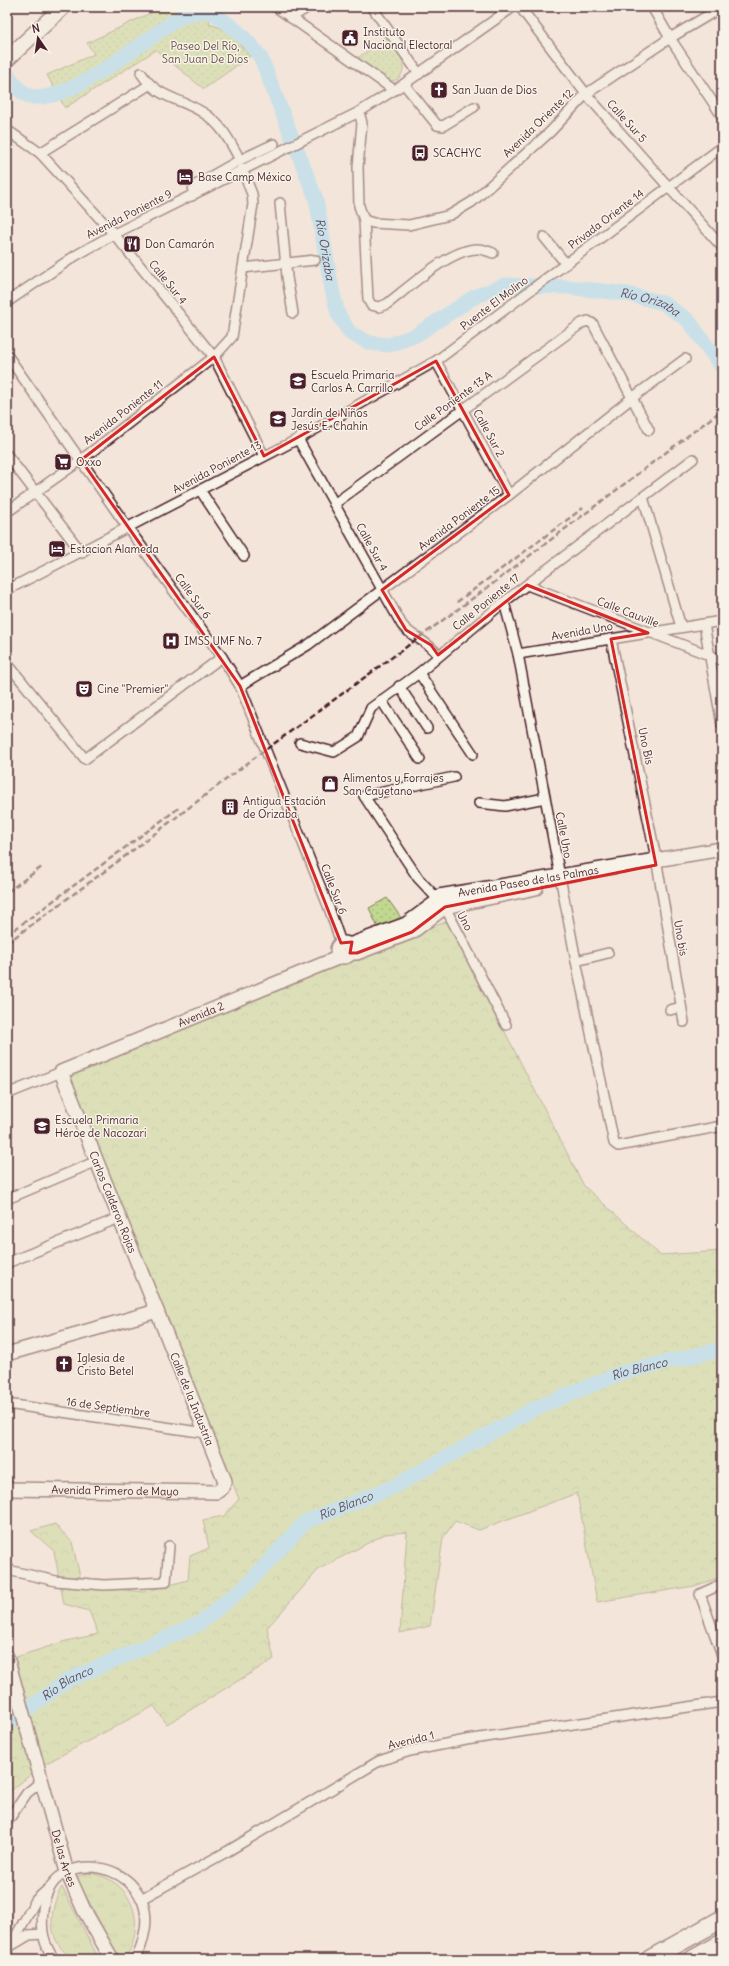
<svg xmlns="http://www.w3.org/2000/svg" width="729" height="1966" viewBox="0 0 729 1966" font-family="Delius,sans-serif">
  <style>
    .grass { fill: url(#grass-tufts); stroke: #857c5d }
    .forest { fill: url(#forest-crowns); stroke: #857c5d }
    .park { fill: url(#park-dots); stroke: #857c5d }
    .lines { fill: none; stroke-linecap: round; stroke-linejoin: round }
    .river { stroke: #99dafb; stroke-width: 15 }
    .street-casing { stroke: #4a1f2b; stroke-width: 12 }
    .secondary-casing { stroke: #4a1f2b; stroke-width: 16 }
    .primary-casing { stroke: #4a1f2b; stroke-width: 18 }
    .highway-casing { stroke: #4a1f2b; stroke-width: 20 }
    .street { stroke: #f7f3e8; stroke-width: 9 }
    .secondary { stroke: #f7f3e8; stroke-width: 13 }
    .primary { stroke: #f7f3e8; stroke-width: 15 }
    .highway { stroke: #f7f3e8; stroke-width: 17 }
    .rail { stroke: #4a1f2b; stroke-width: 2.5; stroke-dasharray: 6 3; stroke-linecap: butt }
    .marked { fill: none; stroke: #d62828; stroke-width: 3; stroke-linejoin: round }
    .labels { text-anchor: middle; stroke-width: 3; stroke-linejoin: round; paint-order: stroke }
    .poi-label { font-size: 11px; fill: #4a1f2b; stroke: #f7f3e8; text-anchor: start }
    .park-label { font-size: 11px; fill: #684d44; stroke: #f7f3e8 }
    .street-label { font-size: 11px; fill: #4a1f2b; stroke: #f7f3e8 }
    .water-label { font-size: 12px; font-style: italic; fill: #5e4e5f; stroke: #f7f3e8 }
  </style>
  <defs>
    <pattern id="grass-tufts" width="24" height="20" patternUnits="userSpaceOnUse"><rect width="24" height="20" fill="#c0d88f"/><path d="M3 7l-1-3M5 7V3M7 7l1-3M15 17l-1-3M17 17v-4M19 17l1-3" fill="none" stroke="#a6b97c"/></pattern>
    <pattern id="forest-crowns" width="20" height="18" patternUnits="userSpaceOnUse"><rect width="20" height="18" fill="#c0d88f"/><path d="M2 6a3 3 0 1 1 6 0M12 15a3 3 0 1 1 6 0" fill="none" stroke="#a6b97c"/></pattern>
    <pattern id="park-dots" width="8" height="8" patternUnits="userSpaceOnUse"><rect width="8" height="8" fill="#c0d88f"/><path d="M2 2h.1M6 6h.1" fill="none" stroke="#a6b97c" stroke-width="1.8" stroke-linecap="round"/></pattern>
  </defs>
  <rect width="100%" height="100%" fill="#f3e5d9"/>
  <filter id="ink" filterUnits="userSpaceOnUse"><feTurbulence type="fractalNoise" baseFrequency=".025" numOctaves="2"/><feDisplacementMap in="SourceGraphic" scale="8" xChannelSelector="R" yChannelSelector="G"/><feConvolveMatrix kernelMatrix="1 2 1 2 8 2 1 2 1" color-interpolation-filters="sRGB"/></filter>
  <g filter="url(#ink)">
    <g class="grass">
      <path d="M88 1873C132 1878 148 1923 125 1959H119L76 1877Z"/>
      <path d="M62 1887 99 1959C92 1959 80 1961 74 1958 46 1945 48 1909 62 1887Z"/>
    </g>
    <polygon class="forest" points="448,921 584,1186 660,1255 722,1251 722,1577 694,1586 597,1602 577,1493 479,1530 455,1521 443,1538 430,1626 400,1633 407,1532 385,1534 319,1569 267,1628 274,1659 167,1724 154,1706 41,1766 7,1794 7,1660 66,1641 98,1634 89,1611 64,1604 54,1551 31,1531 55,1524 72,1542 82,1585 143,1592 188,1580 190,1556 209,1548 203,1520 224,1516 239,1499 69,1074"/>
    <g class="park">
      <polygon points="163,7 212,7 209,24 227,30 250,56 204,89 156,50 65,108 47,75 94,54 87,43"/>
      <path d="M387 34C394 46 409 61 401 75 398 81 393 81 387 81L356 59 373 47Z"/>
      <polygon points="387,898 402,919 379,930 369,908"/>
    </g>
    <g class="lines">
      <g class="river">
        <path id="s1" d="M7 74C12 80 17 88 23 93 57 117 150 34 181 17 188 13 199 12 208 10 229 23 247 37 261 58L316 199 332 290 338 314 350 333 370 343 389 345 416 335 474 297 505 285 566 287 628 294 663 303 688 320 722 367"/>
        <path id="s2" d="M7 1724 68 1680 199 1624 249 1583 305 1522 393 1487 534 1409 621 1373 722 1349"/>
      </g>
      <defs>
        <g id="street">
          <polyline points="276,7 394,90"/>
          <polyline points="372,7 419,74"/>
          <polyline points="520,7 586,94 722,247"/>
          <polyline points="652,7 670,38 722,116"/>
          <polyline points="291,18 308,7"/>
          <path d="M141 73C158 99 178 97 202 112 221 123 230 141 240 160"/>
          <polyline points="404,84 437,125 443,126 474,107"/>
          <path d="M359 112 362 123 358 167 359 206 364 220 368 299 371 305 379 307 387 304C408 288 451 248 478 249 483 249 488 251 493 253"/>
          <polyline points="7,130 40,153 114,234 214,357 264,456"/>
          <polyline points="40,153 149,85"/>
          <polyline points="192,196 194,186 240,160 274,144"/>
          <polyline points="280,203 287,277 293,313"/>
          <polyline points="364,220 373,223 409,225 450,215 472,202 550,132 586,94 670,38 722,7"/>
          <polyline points="544,237 566,264"/>
          <polyline points="243,268 315,260"/>
          <polyline points="7,302 75,256 114,234 359,112 404,84 513,7"/>
          <polyline points="7,355 128,528 222,657 240,686 329,908 341,943"/>
          <polyline points="436,361 509,495"/>
          <path d="M298 439 402 625C412 638 427 640 438 655"/>
          <polyline points="7,455 82,553"/>
          <polyline points="200,490 244,556"/>
          <polyline points="643,497 681,627"/>
          <polyline points="334,504 582,323 588,321 593,324 649,430"/>
          <polyline points="7,512 81,460 214,357 232,337 253,204 252,194 242,169"/>
          <polyline points="527,585 722,660"/>
          <polyline points="7,590 298,439 436,361 722,147"/>
          <polyline points="504,602 518,654 576,961 614,1143 618,1146 722,1126"/>
          <polyline points="704,624 722,725"/>
          <polyline points="611,639 656,858 684,1022"/>
          <polyline points="518,654 722,621"/>
          <polyline points="7,663 85,759 222,657"/>
          <polyline points="419,673 473,754"/>
          <polyline points="240,686 308,645 509,495 632,398 685,359"/>
          <polyline points="399,686 427,728"/>
          <polyline points="381,700 420,759"/>
          <polyline points="300,743 334,752 358,737 371,708 419,673 504,602 693,459"/>
          <polyline points="454,777 364,796 418,878 445,907 506,1025"/>
          <polyline points="479,803 505,806 545,798"/>
          <polyline points="576,961 608,953"/>
          <polyline points="670,1010 681,1007"/>
          <polyline points="7,1094 61,1072"/>
          <polyline points="7,1199 97,1161"/>
          <polyline points="7,1263 119,1218"/>
          <polyline points="7,1404 206,1433"/>
          <polyline points="7,1568 12,1571 56,1581 104,1585 166,1582 169,1546"/>
          <polyline points="722,1584 700,1594 722,1655"/>
          <polyline points="7,1822 27,1793 42,1781"/>
          <polyline points="141,1899 228,1851 379,1761 410,1751 466,1740 722,1702"/>
          <polyline points="12,1945 29,1935 42,1934"/>
          <polyline points="7,1952 36,1900 47,1890"/>
          <path d="M54 1959C43 1944 41 1929 43 1910 50 1840 156 1862 145 1930 143 1941 141 1950 135 1959"/>
        </g>
        <g id="secondary">
          <circle cx="344" cy="950" r="7"/>
          <path id="s3" d="M349 945 406 924 439 900V896L722 849"/>
          <polyline points="350,953 357,953 412,932 445,907 536,888"/>
          <polyline points="7,1354 157,1311"/>
          <path id="s4" d="M7 1489 217 1492 222 1488 225 1481 61 1072 340 957"/>
          <path id="s5" d="M7 1657 67 1872 84 1910 112 1959"/>
        </g>
        <polyline id="primary" points="7,59 63,7"/>
        <g id="highway">
          <polyline points="650,1959 722,1919"/>
          <polyline points="693,1959 722,1943"/>
        </g>
      </defs>
      <use href="#street" class="street-casing"/>
      <use href="#secondary" class="secondary-casing"/>
      <use href="#primary" class="primary-casing"/>
      <use href="#highway" class="highway-casing"/>
      <use href="#street" class="street"/>
      <use href="#secondary" class="secondary"/>
      <use href="#primary" class="primary"/>
      <use href="#highway" class="highway"/>
      <g class="rail">
        <polyline points="457,602 583,508"/>
        <polyline points="7,892 42,867"/>
        <polyline points="7,935 180,807"/>
        <polyline points="7,943 124,857 257,756 491,585 722,410"/>
      </g>
    </g>
  </g>
  <path d="M0 0H729V1966H0ZM214 357 264 456 436 361 509 495 382 590 406 630 431 645 438 655 527 585 648 633 611 639 656 865 445 907 412 932 357 953H350L352 942 341 943 240 686 81 460Z" fill="#f3e5d9" fill-opacity=".55" fill-rule="evenodd"/>
  <path class="marked" d="M214 357 264 456 436 361 509 495 382 590 406 630 431 645 438 655 527 585 648 633 611 639 656 865 445 907 412 932 357 953H350L352 942 341 943 240 686 81 460Z"/>
  <defs>
    <symbol id="civic-square" viewBox="-11 -11 22 22"><rect x="-9" y="-9" width="18" height="18" rx="4" fill="#4a1f2b" stroke="#f7f3e8"/><path d="M-.6-6.5H3V-4.5H.6V-3L4-1V1h2V6H-6V1h2V-1L-.6-3ZM-1.2 2.5V6h2.4V2.5Z" fill="#fff"/></symbol>
    <symbol id="church-square" viewBox="-11 -11 22 22"><rect x="-9" y="-9" width="18" height="18" rx="4" fill="#4a1f2b" stroke="#f7f3e8"/><path d="M-1.2-6h2.4v3.5h3.3v2.4h-3.3V6h-2.4V-.1h-3.3v-2.4h3.3Z" fill="#fff"/></symbol>
    <symbol id="bus-square" viewBox="-11 -11 22 22"><rect x="-9" y="-9" width="18" height="18" rx="4" fill="#4a1f2b" stroke="#f7f3e8"/><path d="M-5-6H5V4H4V6H2V4H-2V6H-4V4H-5ZM-3.5-4V0h7V-4ZM-3.5 1.2v1.5H-2V1.2ZM2 1.2v1.5H3.5V1.2Z" fill="#fff"/></symbol>
    <symbol id="hotel-square" viewBox="-11 -11 22 22"><rect x="-9" y="-9" width="18" height="18" rx="4" fill="#4a1f2b" stroke="#f7f3e8"/><path d="M-6-4.5h1.5V1H6V5H4.5V3h-9V5H-6ZM-4 0a1.8 1.8 0 1 1 3.6 0ZM.5 0V-2.5h3Q6-2.5 6 0Z" fill="#fff"/></symbol>
    <symbol id="restaurant-square" viewBox="-11 -11 22 22"><rect x="-9" y="-9" width="18" height="18" rx="4" fill="#4a1f2b" stroke="#f7f3e8"/><path d="M-5-6h1v4h1v-4h1v4h1v-4h1v5L-1.5 .5V6h-2V.5L-5-1ZM5-6V6H3V1.5H1.5Q1.5-4 5-6Z" fill="#fff"/></symbol>
    <symbol id="school-square" viewBox="-11 -11 22 22"><rect x="-9" y="-9" width="18" height="18" rx="4" fill="#4a1f2b" stroke="#f7f3e8"/><path d="M0-5L7-2L0 1L-7-2ZM-4 1L0 2.5L4 1V4Q0 6-4 4Z" fill="#fff"/></symbol>
    <symbol id="supermarket-square" viewBox="-11 -11 22 22"><rect x="-9" y="-9" width="18" height="18" rx="4" fill="#4a1f2b" stroke="#f7f3e8"/><path d="M-6-5.5h2.5l.6 2H6L4.5 2H-2.5L-4.4-4H-6ZM-1.5 3.2a1.3 1.3 0 1 0 .1 0ZM3 3.2a1.3 1.3 0 1 0 .1 0Z" fill="#fff"/></symbol>
    <symbol id="hospital-square" viewBox="-11 -11 22 22"><rect x="-9" y="-9" width="18" height="18" rx="4" fill="#4a1f2b" stroke="#f7f3e8"/><path d="M-5-5h3v3.5h4V-5h3V5h-3V1.5h-4V5h-3Z" fill="#fff"/></symbol>
    <symbol id="theatre-square" viewBox="-11 -11 22 22"><rect x="-9" y="-9" width="18" height="18" rx="4" fill="#4a1f2b" stroke="#f7f3e8"/><path d="M-5-5.5Q0-4 5-5.5V0Q5 5 0 6Q-5 5-5 0ZM-3.3-2.5H-1v1.5H-3.3ZM1-2.5H3.3v1.5H1ZM-2.8 1Q0 5.5 2.8 1Z" fill="#fff"/></symbol>
    <symbol id="shop-square" viewBox="-11 -11 22 22"><rect x="-9" y="-9" width="18" height="18" rx="4" fill="#4a1f2b" stroke="#f7f3e8"/><path d="M-5-2.5h2.3a2.7 3.5 0 0 1 5.4 0H5L5.5 6h-11ZM-1.5-2.5h3a1.5 2.3 0 0 0-3 0Z" fill="#fff"/></symbol>
    <symbol id="building-square" viewBox="-11 -11 22 22"><rect x="-9" y="-9" width="18" height="18" rx="4" fill="#4a1f2b" stroke="#f7f3e8"/><path d="M-4-6H4V6H1V3H-1V6H-4ZM-2.5-4.3h1.7v1.8h-1.7ZM.8-4.3h1.7v1.8H.8ZM-2.5-1h1.7V.8h-1.7ZM.8-1h1.7V.8H.8Z" fill="#fff"/></symbol>
  </defs>
  <g fill-rule="evenodd">
    <use href="#civic-square" x="340" y="28" width="20" height="20"/>
    <use href="#church-square" x="429" y="80" width="20" height="20"/>
    <use href="#bus-square" x="410" y="143" width="20" height="20"/>
    <use href="#hotel-square" x="175" y="167" width="20" height="20"/>
    <use href="#restaurant-square" x="122" y="234" width="20" height="20"/>
    <use href="#school-square" x="288" y="371" width="20" height="20"/>
    <use href="#school-square" x="268" y="409" width="20" height="20"/>
    <use href="#supermarket-square" x="53" y="452" width="20" height="20"/>
    <use href="#hotel-square" x="47" y="539" width="20" height="20"/>
    <use href="#hospital-square" x="161" y="631" width="20" height="20"/>
    <use href="#theatre-square" x="74" y="679" width="20" height="20"/>
    <use href="#shop-square" x="320" y="774" width="20" height="20"/>
    <use href="#building-square" x="220" y="797" width="20" height="20"/>
    <use href="#school-square" x="32" y="1116" width="20" height="20"/>
    <use href="#church-square" x="54" y="1354" width="20" height="20"/>
  </g>
  <g class="labels">
    <g class="poi-label">
      <text x="363" y="36">Instituto<tspan x="363" dy="13">Nacional Electoral</tspan></text>
      <text x="452" y="94">San Juan de Dios</text>
      <text x="433" y="157">SCACHYC</text>
      <text x="198" y="181">Base Camp México</text>
      <text x="145" y="248">Don Camarón</text>
      <text x="311" y="379">Escuela Primaria<tspan x="311" dy="13">Carlos A. Carrillo</tspan></text>
      <text x="291" y="417">Jardín de Niños<tspan x="291" dy="13">Jesús E. Chahín</tspan></text>
      <text x="76" y="466">Oxxo</text>
      <text x="70" y="553">Estacion Alameda</text>
      <text x="184" y="645">IMSS UMF No. 7</text>
      <text x="97" y="693">Cine "Premier"</text>
      <text x="343" y="782">Alimentos y Forrajes<tspan x="343" dy="13">San Cayetano</tspan></text>
      <text x="243" y="805">Antigua Estación<tspan x="243" dy="13">de Orizaba</tspan></text>
      <text x="55" y="1124">Escuela Primaria<tspan x="55" dy="13">Héroe de Nacozari</tspan></text>
      <text x="77" y="1362">Iglesia de<tspan x="77" dy="13">Cristo Betel</tspan></text>
    </g>
    <g class="park-label">
      <text x="205" y="50">Paseo Del Río,<tspan x="205" dy="13">San Juan De Dios</tspan></text>
    </g>
    <g class="street-label">
      <text transform="translate(627 121) rotate(48)" y="4">Calle Sur 5</text>
      <text transform="translate(538 123) rotate(-44)" y="4">Avenida Oriente 12</text>
      <text transform="translate(129 214) rotate(-27)" y="4">Avenida Poniente 9</text>
      <text transform="translate(606 219) rotate(-37)" y="4">Privada Oriente 14</text>
      <text transform="translate(168 282) rotate(51)" y="4">Calle Sur 4</text>
      <text transform="translate(494 303) rotate(-37)" y="4">Puente El Molino</text>
      <text transform="translate(453 401) rotate(-36)" y="4">Calle Poniente 13 A</text>
      <text transform="translate(123 412) rotate(-38)" y="4">Avenida Poniente 11</text>
      <text transform="translate(489 433) rotate(61)" y="4">Calle Sur 2</text>
      <text transform="translate(217 467) rotate(-28)" y="4">Avenida Poniente 13</text>
      <text transform="translate(459 518) rotate(-37)" y="4">Avenida Poniente 15</text>
      <text transform="translate(372 547) rotate(61)" y="4">Calle Sur 4</text>
      <text transform="translate(193 596) rotate(54)" y="4">Calle Sur 6</text>
      <text transform="translate(486 602) rotate(-39)" y="4">Calle Poniente 17</text>
      <text transform="translate(628 612) rotate(21)" y="4">Calle Cauville</text>
      <text transform="translate(582 631) rotate(-10)" y="4">Avenida Uno</text>
      <text transform="translate(646 746) rotate(78)" y="4">Uno Bis</text>
      <text transform="translate(564 835) rotate(79)" y="4">Calle Uno</text>
      <text dy="4" stroke="none"><textPath href="#s3" startOffset="196">Avenida Paseo de las Palmas</textPath></text>
      <text transform="translate(334 889) rotate(69)" y="4">Calle Sur 6</text>
      <text transform="translate(465 921) rotate(62)" y="4">Uno</text>
      <text transform="translate(681 938) rotate(80)" y="4">Uno bis</text>
      <text dy="4" stroke="none"><textPath href="#s4" startOffset="816">Avenida 2</textPath></text>
      <text transform="translate(113 1202) rotate(68)" y="4">Carlos Calderon Rojas</text>
      <text transform="translate(192 1399) rotate(68)" y="4">Calle de la Industria</text>
      <text transform="translate(108 1407) rotate(8)" y="4">16 de Septiembre</text>
      <text dy="4" stroke="none"><textPath href="#s4" startOffset="108">Avenida Primero de Mayo</textPath></text>
      <text transform="translate(411 1740) rotate(-13)" y="4">Avenida 1</text>
      <text dy="4" stroke="none"><textPath href="#s5" startOffset="209">De las Artes</textPath></text>
    </g>
    <g class="water-label">
      <text dy="4" stroke="none"><textPath href="#s1" startOffset="509">Río Orizaba</textPath></text>
      <text dy="4" stroke="none"><textPath href="#s1" startOffset="917">Río Orizaba</textPath></text>
      <text dy="4" stroke="none"><textPath href="#s2" startOffset="734">Río Blanco</textPath></text>
      <text dy="4" stroke="none"><textPath href="#s2" startOffset="409">Río Blanco</textPath></text>
      <text dy="4" stroke="none"><textPath href="#s2" startOffset="73">Río Blanco</textPath></text>
    </g>
  </g>
  <rect width="729" height="1966" fill="none" stroke="#f7f3e8" stroke-width="24"/>
  <rect x="12" y="12" width="705" height="1942" fill="none" stroke="#4a1f2b" stroke-width="1.5" filter="url(#ink)"/>
  <g transform="translate(38 38) rotate(347)" stroke="#f7f3e8" stroke-width="3" paint-order="stroke">
  <path d="M0-3L7 15L0 10L-7 15Z" fill="#4a1f2b"/>
  <text y="-6" font-size="11" font-weight="bold" text-anchor="middle" fill="#4a1f2b">N</text>
  </g>
</svg>
